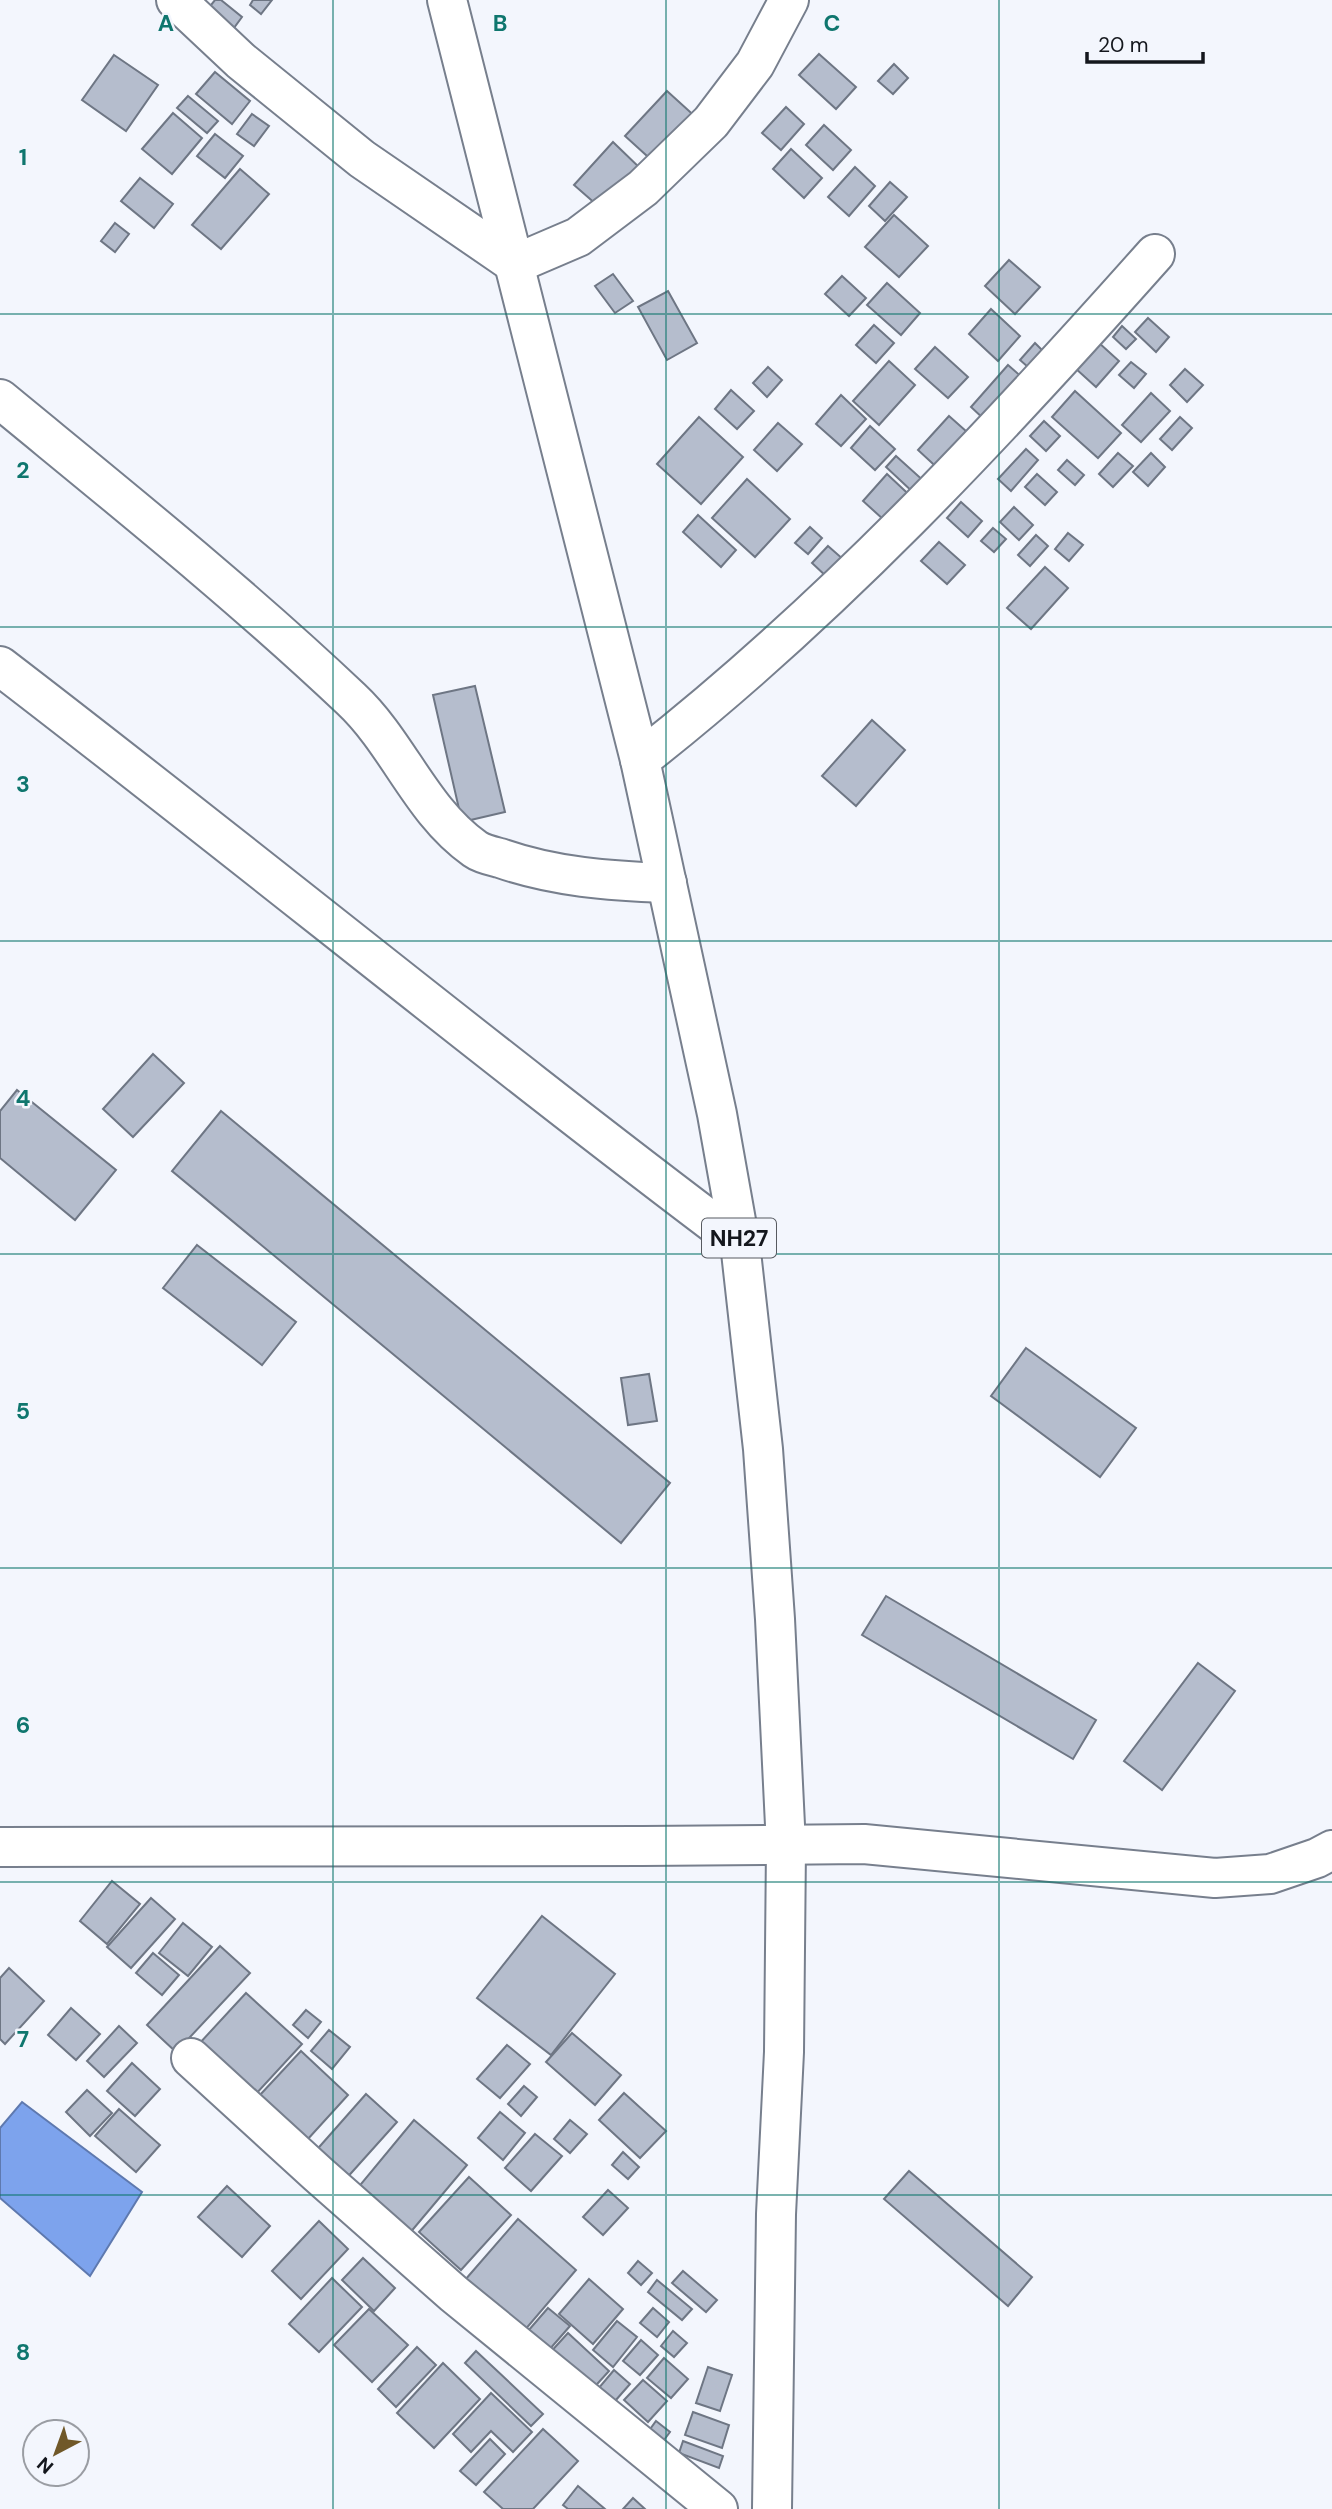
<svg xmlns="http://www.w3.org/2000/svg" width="1332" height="2509" viewBox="0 0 1332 2509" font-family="'DM Sans',sans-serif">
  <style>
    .water { fill: #7da3ed; stroke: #5e79af; stroke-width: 2 }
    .building { fill: #b5bdcd; stroke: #6e7684; stroke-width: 2 }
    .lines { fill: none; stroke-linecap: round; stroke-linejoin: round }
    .minor-casing { stroke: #777f8d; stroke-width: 42 }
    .highway-casing { stroke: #777f8d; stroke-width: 42 }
    .minor { stroke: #fff; stroke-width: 38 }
    .highway { stroke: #fff; stroke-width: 38 }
    .grid { fill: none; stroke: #0f766e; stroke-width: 2; stroke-opacity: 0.55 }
    .labels { text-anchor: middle; stroke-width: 5; stroke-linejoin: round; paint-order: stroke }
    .shield { fill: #f3f6fd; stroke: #575a60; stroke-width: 2 }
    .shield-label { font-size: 23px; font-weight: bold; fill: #14171d }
    .grid-label { font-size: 23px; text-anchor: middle; font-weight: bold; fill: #0f766e; stroke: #f3f6fd; stroke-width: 5; stroke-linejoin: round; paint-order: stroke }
  </style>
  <rect width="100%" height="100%" fill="#f3f6fd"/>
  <polygon class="water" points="22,2102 142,2192 90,2276 0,2198 0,2128"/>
  <g class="building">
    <polygon points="215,0 221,0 242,17 228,36 202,16"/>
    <polygon points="253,0 272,0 261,14 250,5"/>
    <polygon points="819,54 856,87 836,109 799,75"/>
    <polygon points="114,55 158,85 126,131 82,100"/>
    <polygon points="894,64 908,78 893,94 878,81"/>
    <polygon points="215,72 250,101 232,124 196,94"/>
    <polygon points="667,91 699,120 657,165 625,136"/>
    <polygon points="188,96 218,121 207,133 177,108"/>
    <polygon points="786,107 804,124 781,150 762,133"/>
    <polygon points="173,113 202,138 172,174 142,149"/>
    <polygon points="252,114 269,126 254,146 237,134"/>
    <polygon points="824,125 851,150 833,170 806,145"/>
    <polygon points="215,134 243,156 225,178 197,156"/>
    <polygon points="613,142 643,171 605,212 574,185"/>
    <polygon points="791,149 822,178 804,198 773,169"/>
    <polygon points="855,167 875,186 849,216 828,197"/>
    <polygon points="240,169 269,194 221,249 192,225"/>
    <polygon points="140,178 173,204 154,228 121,201"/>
    <polygon points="890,182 907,197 885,221 869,206"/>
    <polygon points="894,215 928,246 899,277 865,247"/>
    <polygon points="115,223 129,234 115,252 101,241"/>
    <polygon points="1009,260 1040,287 1015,314 985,286"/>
    <polygon points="613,274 633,301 615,313 595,286"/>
    <polygon points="842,276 866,298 849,316 825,294"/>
    <polygon points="887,283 920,313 901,335 867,305"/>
    <polygon points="668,291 697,343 667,360 638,307"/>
    <polygon points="991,309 1020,336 998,361 969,334"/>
    <polygon points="1148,318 1169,337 1156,352 1135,332"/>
    <polygon points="874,325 894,343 876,363 856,345"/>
    <polygon points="1122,326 1136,339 1126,349 1113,337"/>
    <polygon points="1098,342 1119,361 1096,387 1075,368"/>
    <polygon points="1035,343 1051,359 1037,375 1020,360"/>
    <polygon points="935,347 968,377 948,398 915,369"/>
    <polygon points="889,361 915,385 879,425 853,401"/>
    <polygon points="1131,362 1146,374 1134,388 1119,375"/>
    <polygon points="1008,365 1024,379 985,420 971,407"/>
    <polygon points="768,367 782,380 767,397 753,383"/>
    <polygon points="1185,369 1203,385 1187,402 1170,385"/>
    <polygon points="731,390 754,411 737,429 715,409"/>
    <polygon points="1075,391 1121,433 1098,458 1052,417"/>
    <polygon points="1151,393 1170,411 1141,442 1122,425"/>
    <polygon points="841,395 866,419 841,446 816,424"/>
    <polygon points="949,416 975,439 944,474 918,450"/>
    <polygon points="699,417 743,457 701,504 657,464"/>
    <polygon points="1180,417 1192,428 1172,450 1160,439"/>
    <polygon points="1044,421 1060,436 1046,451 1030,436"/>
    <polygon points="778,423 802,444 777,471 754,450"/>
    <polygon points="870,426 895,449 875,470 851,448"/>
    <polygon points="1026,449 1038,460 1011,491 998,479"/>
    <polygon points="1118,453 1133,466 1113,487 1099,474"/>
    <polygon points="1151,453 1165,467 1148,486 1133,472"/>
    <polygon points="896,456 926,483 916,495 886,467"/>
    <polygon points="1067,460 1084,475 1075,485 1058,470"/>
    <polygon points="887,474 918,503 894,529 863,501"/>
    <polygon points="1037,474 1057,492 1045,505 1025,487"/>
    <polygon points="747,479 790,519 755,557 712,518"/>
    <polygon points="961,502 982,521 968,537 947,518"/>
    <polygon points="1014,507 1033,525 1019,540 1000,522"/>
    <polygon points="698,515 736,550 721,567 683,532"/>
    <polygon points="810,527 822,538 808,554 795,543"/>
    <polygon points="993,528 1006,539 994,552 981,541"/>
    <polygon points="1068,533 1083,545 1069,561 1055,549"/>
    <polygon points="1036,535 1048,546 1030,566 1018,555"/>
    <polygon points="939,542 965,565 947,584 921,561"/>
    <polygon points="828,546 844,560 828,578 812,563"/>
    <polygon points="1045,567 1068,588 1031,629 1007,608"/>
    <polygon points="475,686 505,812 462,822 433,695"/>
    <polygon points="872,720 905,750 856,806 822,776"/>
    <polygon points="153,1054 184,1083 133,1137 103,1109"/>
    <polygon points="17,1090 116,1170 75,1220 0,1158 0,1111"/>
    <polygon points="221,1111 670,1483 621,1543 172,1171"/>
    <polygon points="197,1245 296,1322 262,1365 163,1288"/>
    <polygon points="1026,1348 1136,1428 1100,1477 991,1396"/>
    <polygon points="649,1374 657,1421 628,1425 621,1378"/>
    <polygon points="886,1596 1096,1720 1073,1759 862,1635"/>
    <polygon points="1198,1663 1235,1691 1162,1790 1124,1761"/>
    <polygon points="112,1881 140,1904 107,1944 80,1921"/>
    <polygon points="151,1898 175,1919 131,1968 107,1947"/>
    <polygon points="542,1916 615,1974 551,2055 477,1998"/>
    <polygon points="183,1923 212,1947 188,1976 159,1953"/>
    <polygon points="220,1946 250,1973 176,2052 147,2025"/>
    <polygon points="153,1953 179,1975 162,1995 136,1973"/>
    <polygon points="9,1968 44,2001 5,2044 0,2039 0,1978"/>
    <polygon points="246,1993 302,2044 253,2097 198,2045"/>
    <polygon points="71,2008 100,2034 76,2060 48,2035"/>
    <polygon points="306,2010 321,2022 308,2038 293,2025"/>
    <polygon points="119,2026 137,2043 104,2077 87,2061"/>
    <polygon points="329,2030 350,2047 332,2069 311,2051"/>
    <polygon points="572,2033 621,2075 595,2105 546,2062"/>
    <polygon points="507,2045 530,2064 500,2098 477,2079"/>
    <polygon points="301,2051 348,2095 307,2140 259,2096"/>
    <polygon points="132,2063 160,2089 135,2116 107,2091"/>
    <polygon points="524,2086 537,2097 521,2116 508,2104"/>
    <polygon points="87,2090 112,2113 90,2136 66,2112"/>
    <polygon points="624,2093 666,2131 640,2158 599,2120"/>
    <polygon points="366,2094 397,2122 344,2181 313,2154"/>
    <polygon points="119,2109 160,2145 136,2172 95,2136"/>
    <polygon points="500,2112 525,2133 503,2160 478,2138"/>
    <polygon points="414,2120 467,2165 409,2234 356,2190"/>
    <polygon points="570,2120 587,2134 570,2153 554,2139"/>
    <polygon points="535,2134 562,2156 531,2191 505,2168"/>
    <polygon points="623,2152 639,2167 628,2179 612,2165"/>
    <polygon points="909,2171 1032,2277 1008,2306 884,2199"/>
    <polygon points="469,2177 511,2215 461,2270 419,2232"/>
    <polygon points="227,2186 270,2226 242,2257 198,2217"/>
    <polygon points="608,2190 628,2208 603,2235 583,2217"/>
    <polygon points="518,2219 576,2270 524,2331 465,2280"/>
    <polygon points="319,2221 348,2249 301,2299 272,2271"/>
    <polygon points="363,2258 395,2288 374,2311 342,2280"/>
    <polygon points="638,2261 652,2273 641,2285 628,2273"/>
    <polygon points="683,2271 717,2300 706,2312 672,2283"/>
    <polygon points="332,2278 362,2307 319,2352 289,2324"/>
    <polygon points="589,2279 623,2309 593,2344 559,2314"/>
    <polygon points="657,2280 692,2309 682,2320 648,2292"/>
    <polygon points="548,2308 570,2326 549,2350 528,2331"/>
    <polygon points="653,2308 669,2322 657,2337 640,2323"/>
    <polygon points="369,2309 408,2345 372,2382 334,2345"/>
    <polygon points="617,2321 637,2337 613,2367 593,2350"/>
    <polygon points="673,2331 687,2343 674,2357 661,2346"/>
    <polygon points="568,2333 609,2371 588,2394 547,2356"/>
    <polygon points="641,2340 658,2355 640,2375 623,2361"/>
    <polygon points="417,2347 436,2365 396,2407 378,2389"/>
    <polygon points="476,2351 543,2414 531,2426 465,2363"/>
    <polygon points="664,2358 688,2379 671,2398 647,2378"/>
    <polygon points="443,2363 480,2399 434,2448 397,2413"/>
    <polygon points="708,2367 732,2375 720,2411 696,2403"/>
    <polygon points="614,2370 630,2384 608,2409 592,2396"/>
    <polygon points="643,2380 667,2401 648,2422 624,2400"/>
    <polygon points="491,2393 532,2432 513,2452 491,2431 471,2452 453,2434"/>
    <polygon points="693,2412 729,2425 722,2448 685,2435"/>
    <polygon points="656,2421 670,2432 661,2444 640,2443"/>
    <polygon points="543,2429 578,2461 533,2509 503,2509 484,2492"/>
    <polygon points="490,2439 505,2454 476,2485 460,2471"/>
    <polygon points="683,2441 723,2456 719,2468 679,2453"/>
    <polygon points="578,2486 605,2509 568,2509 563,2505"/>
    <polygon points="633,2498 645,2509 623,2509"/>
  </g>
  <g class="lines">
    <defs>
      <g id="minor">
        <polyline points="176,0 241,61 362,159 515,264 578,237 643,188 711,122 755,64 789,0"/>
        <path d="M0 399C119 497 239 593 351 699 399 744 420 810 475 849 482 854 492 856 500 858 554 877 610 881 667 883"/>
        <path d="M0 666C248 856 490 1055 740 1243"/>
        <path d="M640 760C830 611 995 434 1155 254"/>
        <polyline points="0,1847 643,1846 864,1844 1215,1878 1270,1874 1317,1858 1332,1850"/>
        <polyline points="191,2058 318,2174 454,2294 718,2509"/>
      </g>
      <polyline id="highway" points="447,0 640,760 717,1114 740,1243 763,1449 775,1619 786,1846 784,2052 776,2214 772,2509"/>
    </defs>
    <use href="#minor" class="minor-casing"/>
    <use href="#highway" class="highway-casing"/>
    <use href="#minor" class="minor"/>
    <use href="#highway" class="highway"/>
  </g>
  <path class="grid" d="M333 0V2509M666 0V2509M999 0V2509M0 314H1332M0 627H1332M0 941H1332M0 1254H1332M0 1568H1332M0 1882H1332M0 2195H1332"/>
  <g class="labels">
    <rect class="shield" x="702" y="1218.5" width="74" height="39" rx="5"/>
    <g class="shield-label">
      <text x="739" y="1246">NH27</text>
    </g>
  </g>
  <g class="grid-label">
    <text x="166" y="31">A</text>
    <text x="500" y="31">B</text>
    <text x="832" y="31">C</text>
    <text x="23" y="165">1</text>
    <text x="23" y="478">2</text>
    <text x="23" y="792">3</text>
    <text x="23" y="1106">4</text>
    <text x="23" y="1419">5</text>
    <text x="23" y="1733">6</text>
    <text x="23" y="2047">7</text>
    <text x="23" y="2360">8</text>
  </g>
  <g transform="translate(56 2453) rotate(221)"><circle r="33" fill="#f3f6fd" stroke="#9a9da3" stroke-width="2"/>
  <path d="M0-5L12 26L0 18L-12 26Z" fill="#705828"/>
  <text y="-10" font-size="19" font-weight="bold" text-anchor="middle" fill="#14171d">N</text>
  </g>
  <path d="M1087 52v10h116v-10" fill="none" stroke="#14171d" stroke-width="3.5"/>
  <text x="1098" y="52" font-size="21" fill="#14171d" stroke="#f3f6fd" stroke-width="5" paint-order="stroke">20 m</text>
</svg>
